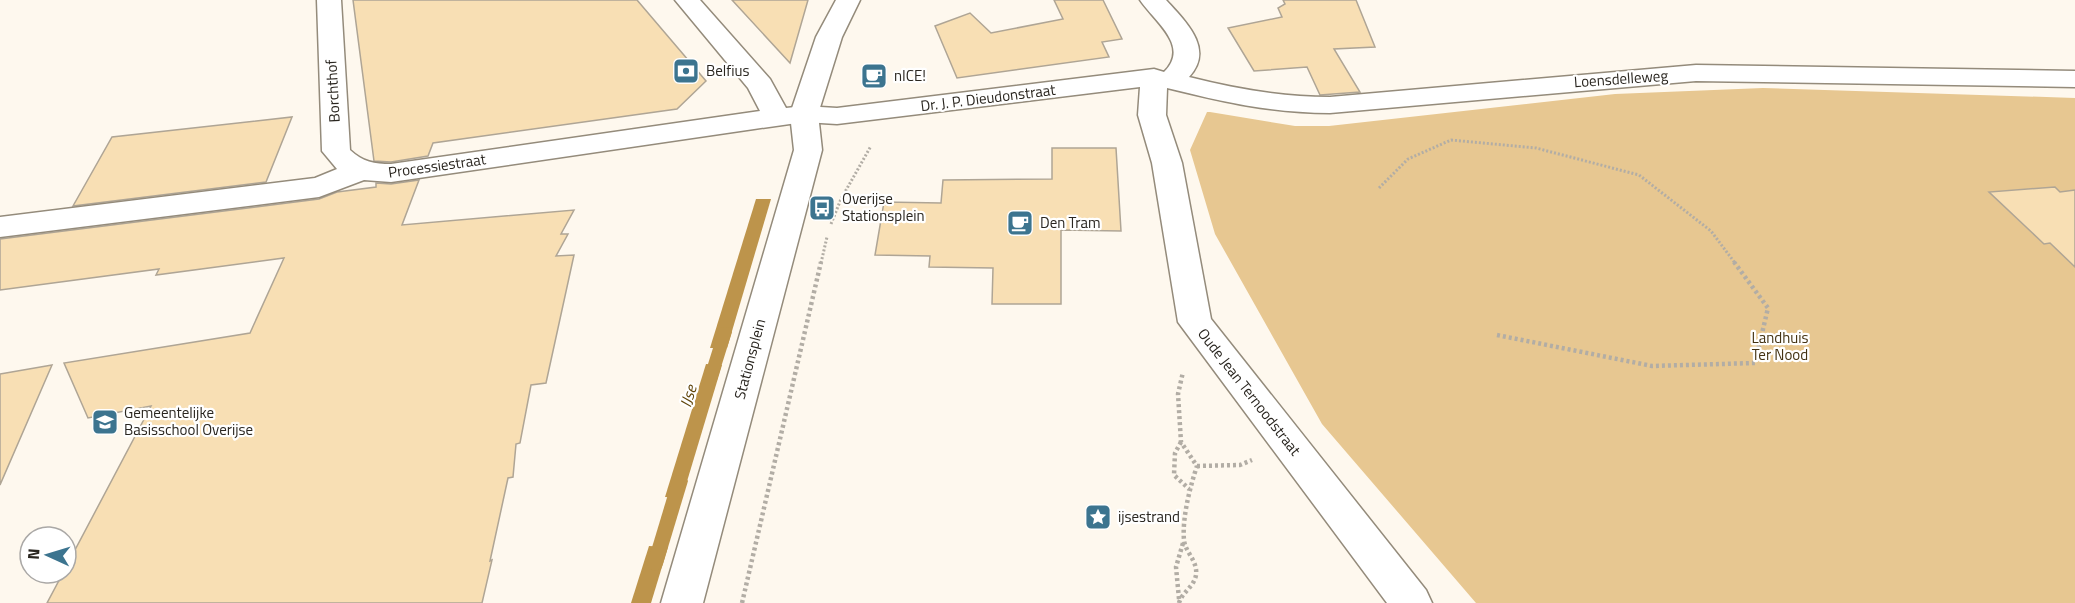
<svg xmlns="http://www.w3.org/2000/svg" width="2075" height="603" viewBox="0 0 2075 603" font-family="'Titillium Web',sans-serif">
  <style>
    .green { fill: #e7c791 }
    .water { fill: #bd944b }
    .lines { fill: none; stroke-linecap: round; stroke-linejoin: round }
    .stream { fill: #bd944b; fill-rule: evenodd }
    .building { fill: #f8dfb4; stroke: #afa595; stroke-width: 1.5 }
    .minor-casing { stroke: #948b7b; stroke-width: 3 }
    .secondary-casing { stroke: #948b7b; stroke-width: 3 }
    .path-far1 { stroke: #b2ada5; stroke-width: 3; stroke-dasharray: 2 2; stroke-linecap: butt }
    .path { stroke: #b2ada5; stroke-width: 4.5; stroke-dasharray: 3 3; stroke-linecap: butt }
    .minor { fill: #fff; fill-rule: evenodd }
    .secondary { fill: #fff; fill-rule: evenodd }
    .labels { text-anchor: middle; stroke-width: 4.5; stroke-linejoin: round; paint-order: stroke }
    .poi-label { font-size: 15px; fill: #2a2620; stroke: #fff; text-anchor: start }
    .street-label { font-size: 15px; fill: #2a2620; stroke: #fff }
    .park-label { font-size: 15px; fill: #443313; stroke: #fff }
    .water-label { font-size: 16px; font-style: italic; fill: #61450a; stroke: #fff }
  </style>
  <rect width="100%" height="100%" fill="#fef8ee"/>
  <polygon class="green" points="1763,88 2075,98 2075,603 1476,603 1322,424 1215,234 1190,150 1207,112 1210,112 1295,126 1329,126 1615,94"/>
  <g class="water">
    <polygon points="756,199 771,199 727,348 710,348"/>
    <polygon points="706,364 722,365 682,498 665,497"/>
    <polygon points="649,546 668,547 651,603 631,603"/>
  </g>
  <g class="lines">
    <g class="stream">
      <polygon points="725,327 730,328 732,332 717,380 715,384 705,384 703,380 718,332 720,328"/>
      <polygon points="680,475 685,476 688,481 663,564 661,569 655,571 649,569 647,564 672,481 675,476"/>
    </g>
  </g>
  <g class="building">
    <polygon points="353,0 637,0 706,81 677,109 433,143 428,156 391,162 374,161"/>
    <polygon points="732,0 808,0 790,63"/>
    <polygon points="1054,0 1103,0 1122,39 1102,42 1109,57 957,78 935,26 970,13 991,33 1063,19"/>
    <polygon points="1283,0 1356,0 1375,47 1334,49 1360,92 1320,95 1307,67 1254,71 1228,28 1282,17 1278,8 1285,4"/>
    <polygon points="292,117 266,182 73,206 112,137"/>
    <polygon points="1052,148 1116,148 1121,231 1061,230 1061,304 992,304 993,268 929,267 930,256 875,255 884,202 941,203 943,180 1052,179"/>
    <polygon points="419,180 402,225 574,210 561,234 568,234 556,256 574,255 546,383 531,385 520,443 516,444 513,477 508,478 490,561 492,560 482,603 47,603 63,573 66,573 66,567 151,406 88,418 64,363 250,333 284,258 156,275 159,269 0,290 0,239 319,199 337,192 376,187 376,183 391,184"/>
    <polygon points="2055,187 2060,192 2075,190 2075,267 2050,243 2044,244 1989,192"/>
    <polygon points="52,365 0,485 0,374"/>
  </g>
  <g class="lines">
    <defs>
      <path id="minor" d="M317 0H341L350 150C363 162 374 164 391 164L760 111 748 88 675 0H700L770 79 786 108 804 106 837 108 1154 69 1164 72C1191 46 1154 21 1140 0H1166C1186 22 1215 49 1189 77 1236 89 1281 97 1330 97L1696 65 2075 71V87L1696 81 1330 113C1271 113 1224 102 1167 88L1166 115 1182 163 1211 319 1426 590 1432 603H1387L1178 322 1152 163 1138 115 1140 87 837 124 804 122 754 129 391 182 364 180 319 197 0 237V217L315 178 337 169 322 151Z"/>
      <polygon id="secondary" points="836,0 860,0 842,37 818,114 822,150 703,603 661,603 794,150 790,114 816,37"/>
    </defs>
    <use href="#minor" class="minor-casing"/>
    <use href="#secondary" class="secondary-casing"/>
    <g class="path-far1">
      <polyline points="1379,188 1408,159 1451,140 1536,148 1639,175 1711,231 1735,263"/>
      <polyline points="831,224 841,199 871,146"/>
      <polyline points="821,263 827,237"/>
    </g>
    <g class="path">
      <polyline points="1497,335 1652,366 1755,363 1768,308 1734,262"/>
      <polyline points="1181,442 1175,453 1174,475 1189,489"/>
      <polyline points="1197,466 1240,465 1252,460"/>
      <polyline points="1179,599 1176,567 1183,543"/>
      <polyline points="742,603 821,262"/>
      <path d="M1179 603C1182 592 1194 587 1196 575 1198 561 1185 552 1184 540 1182 518 1190 487 1197 466L1181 442 1178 394 1183 372"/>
    </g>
    <use href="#minor" class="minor"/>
    <use href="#secondary" class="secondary"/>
  </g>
  <defs>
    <symbol id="bank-square" viewBox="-11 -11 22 22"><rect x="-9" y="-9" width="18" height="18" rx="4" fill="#3c748f" stroke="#fff"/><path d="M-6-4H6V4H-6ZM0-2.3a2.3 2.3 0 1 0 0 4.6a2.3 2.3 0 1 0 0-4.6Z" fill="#fff"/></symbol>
    <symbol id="cafe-square" viewBox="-11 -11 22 22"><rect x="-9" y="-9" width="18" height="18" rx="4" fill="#3c748f" stroke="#fff"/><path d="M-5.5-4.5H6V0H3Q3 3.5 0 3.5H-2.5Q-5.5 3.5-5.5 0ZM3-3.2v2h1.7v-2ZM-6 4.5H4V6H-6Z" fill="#fff"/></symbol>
    <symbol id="bus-square" viewBox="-11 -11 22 22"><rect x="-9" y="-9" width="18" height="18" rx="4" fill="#3c748f" stroke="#fff"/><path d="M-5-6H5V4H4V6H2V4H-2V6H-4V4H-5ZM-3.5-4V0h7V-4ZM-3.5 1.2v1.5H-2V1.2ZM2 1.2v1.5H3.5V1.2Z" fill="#fff"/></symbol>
    <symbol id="school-square" viewBox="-11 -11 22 22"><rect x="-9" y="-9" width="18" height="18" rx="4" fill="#3c748f" stroke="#fff"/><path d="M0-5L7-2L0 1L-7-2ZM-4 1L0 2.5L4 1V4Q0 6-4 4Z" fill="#fff"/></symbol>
    <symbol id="sight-square" viewBox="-11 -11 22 22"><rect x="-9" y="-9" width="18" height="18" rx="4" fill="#3c748f" stroke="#fff"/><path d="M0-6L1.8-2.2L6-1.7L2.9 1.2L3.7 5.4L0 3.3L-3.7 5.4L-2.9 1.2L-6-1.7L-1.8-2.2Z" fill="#fff"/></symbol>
  </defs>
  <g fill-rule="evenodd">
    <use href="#bank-square" x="671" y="56" width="30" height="30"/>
    <use href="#cafe-square" x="859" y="61" width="30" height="30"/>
    <use href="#bus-square" x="807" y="193" width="30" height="30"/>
    <use href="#cafe-square" x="1005" y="208" width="30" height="30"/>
    <use href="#school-square" x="90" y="407" width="30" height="30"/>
    <use href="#sight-square" x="1083" y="502" width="30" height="30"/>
  </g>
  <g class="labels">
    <g class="poi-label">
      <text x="706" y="76">Belfius</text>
      <text x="894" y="81">nICE!</text>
      <text x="842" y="204">Overijse<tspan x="842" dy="17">Stationsplein</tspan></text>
      <text x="1040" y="228">Den Tram</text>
      <text x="124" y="418">Gemeentelijke<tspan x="124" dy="17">Basisschool Overijse</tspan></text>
      <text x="1118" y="522">ijsestrand</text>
    </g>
    <g class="street-label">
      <text transform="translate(1621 79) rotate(-4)" y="5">Loensdelleweg</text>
      <text transform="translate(333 91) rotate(-93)" y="5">Borchthof</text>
      <text transform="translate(988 98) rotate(-7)" y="5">Dr. J. P. Dieudonstraat</text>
      <text transform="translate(437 166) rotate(-8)" y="5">Processiestraat</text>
      <text transform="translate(750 359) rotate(-75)" y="5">Stationsplein</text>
      <text transform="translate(1249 392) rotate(52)" y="5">Oude Jean Ternoodstraat</text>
    </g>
    <g class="park-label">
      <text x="1780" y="343">Landhuis<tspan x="1780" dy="17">Ter Nood</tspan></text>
    </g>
    <g class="water-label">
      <text transform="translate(688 396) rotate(-73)" y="6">IJse</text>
    </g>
  </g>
  <g transform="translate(48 555) rotate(274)"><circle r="28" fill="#ffffff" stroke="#aaa8a6" stroke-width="1.5"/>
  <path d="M0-4.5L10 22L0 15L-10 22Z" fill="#3c748f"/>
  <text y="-9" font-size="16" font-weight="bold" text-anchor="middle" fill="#2a2620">N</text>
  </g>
</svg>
